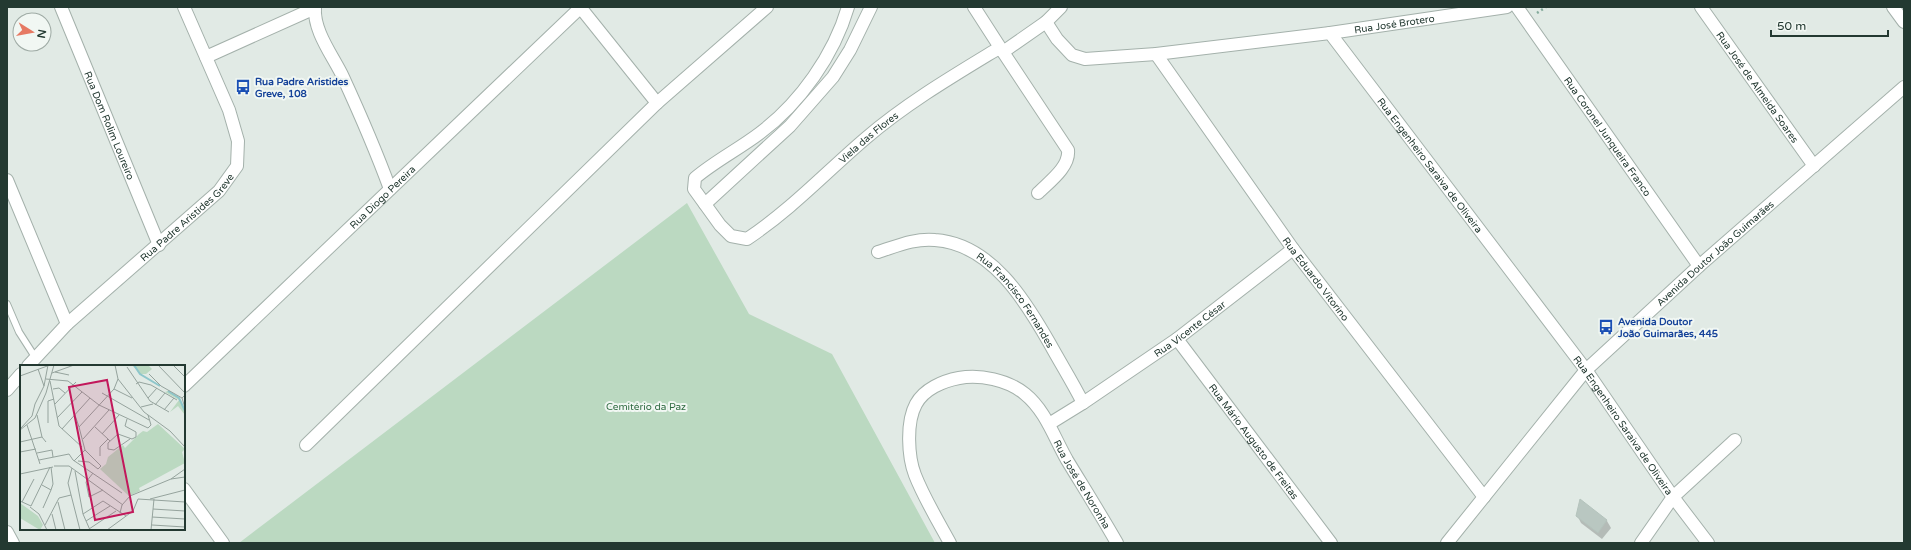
<svg xmlns="http://www.w3.org/2000/svg" width="1911" height="550" viewBox="0 0 1911 550" font-family="'Varela Round',sans-serif">
  <style>
    .green { fill: #bbd9c1 }
    .shadow { fill: #0003 }
    .building { fill: #b9c7c1; stroke: #b4c3bc }
    .lines { fill: none; stroke-linecap: round; stroke-linejoin: round }
    .service-casing { stroke: #a4b1ab; stroke-width: 8 }
    .minor-casing { stroke: #a4b1ab; stroke-width: 14 }
    .path { stroke: #84ab9c; stroke-width: 2.5; stroke-dasharray: 2 3; stroke-linecap: butt }
    .service { stroke: #fff; stroke-width: 6 }
    .minor { stroke: #fff; stroke-width: 12 }
    .labels { text-anchor: middle; stroke-width: 4; stroke-linejoin: round; paint-order: stroke }
    .street-label { font-size: 10px; fill: #233931; stroke: #f1f7f3 }
    .transit-label { font-size: 10px; font-weight: bold; fill: #164399; stroke: #f1f7f3; text-anchor: start }
    .park-label { font-size: 10px; fill: #316c43; stroke: #f1f7f3 }
    .inset-river { fill: none; stroke: #8dc6cb; stroke-width: 2 }
    .inset-road { fill: none; stroke: #95a39d; stroke-width: 1 }
    .view { fill: #c2185b; fill-opacity: 0.15; stroke: #c2185b; stroke-width: 2 }
    .inset-edge { fill: none; stroke: #233931; stroke-width: 2 }
  </style>
  <rect width="100%" height="100%" fill="#e1eae5"/>
  <polygon class="green" points="687,203 749,314 832,354 935,543 239,543"/>
  <polygon class="shadow" points="1581,501 1607,521 1611,528 1602,539 1581,523 1577,515"/>
  <polygon class="building" points="1580,499 1607,520 1598,533 1576,516"/>
  <g class="lines">
    <defs>
      <polyline id="service" points="7,304 19,332 35,357"/>
      <g id="minor">
        <path id="s1" d="M61 7 159 245"/>
        <path d="M315 7C313 31 333 56 343 77 360 114 376 151 390 189"/>
        <polyline points="580,7 657,103"/>
        <path id="s2" d="M848 7C834 55 800 103 760 133 739 149 715 161 695 178L694 189 720 225 731 236 747 239C793 208 825 173 866 138 907 103 953 76 999 48"/>
        <polyline points="974,7 1003,52 1046,22 1061,7"/>
        <path id="s3" d="M1517 7 1699 266"/>
        <path id="s4" d="M1701 7 1814 166"/>
        <polyline points="1893,7 1904,22"/>
        <path id="s5" d="M1046 22 1057 39 1072 55 1085 59 1156 54 1330 33 1586 370 1673 497 1708 543"/>
        <path id="s6" d="M1330 33 1507 7"/>
        <path d="M1003 52 1068 150C1070 167 1049 182 1038 193"/>
        <path id="s7" d="M1156 54 1293 249 1484 497"/>
        <polyline points="206,57 315,8"/>
        <polyline points="7,180 67,324"/>
        <polyline points="705,204 790,126 833,77 850,50 871,7"/>
        <path id="s8" d="M878 252C897 246 915 238 935 240 991 244 1025 300 1050 344 1061 364 1073 383 1083 403L1049 424"/>
        <path id="s9" d="M1177 339 1331 543"/>
        <path id="s10" d="M28 366 67 324 219 191 237 166 238 141 229 110 184 7"/>
        <path id="s11" d="M184 386 581 7"/>
        <polyline points="7,390 21,374"/>
        <path id="s12" d="M1083 403 1177 339 1293 249"/>
        <polyline points="306,445 657,103 767,7"/>
        <polyline points="184,489 223,543"/>
        <polyline points="7,532 13,543"/>
        <path id="s13" d="M950 543C938 521 924 498 915 475 908 457 906 422 916 404 924 389 943 381 959 378 980 374 1008 380 1025 394 1045 410 1054 437 1067 460 1084 488 1101 515 1117 543"/>
        <path id="s14" d="M1447 543 1586 370 1699 266 1904 87"/>
        <polyline points="1641,543 1673,497 1735,440"/>
      </g>
    </defs>
    <use href="#service" class="service-casing"/>
    <use href="#minor" class="minor-casing"/>
    <polyline class="path" points="1537,13 1546,7"/>
    <use href="#service" class="service"/>
    <use href="#minor" class="minor"/>
  </g>
  <defs>
    <symbol id="bus-bare" viewBox="-9 -9 18 18"><path d="M-5-6H5V4H4V6H2V4H-2V6H-4V4H-5ZM-3.5-4V0h7V-4ZM-3.5 1.2v1.5H-2V1.2ZM2 1.2v1.5H3.5V1.2Z" fill="#1a4fb4" stroke="#f1f7f3" stroke-width="2.5" paint-order="stroke"/></symbol>
  </defs>
  <g fill-rule="evenodd">
    <use href="#bus-bare" x="232" y="76" width="22" height="22"/>
    <use href="#bus-bare" x="1595" y="316" width="22" height="22"/>
  </g>
  <g class="labels">
    <g class="street-label">
      <text dy="4" stroke="none"><textPath href="#s6" startOffset="65">Rua José Brotero</textPath></text>
      <text dy="4" stroke="none"><textPath href="#s4" startOffset="98">Rua José de Almeida Soares</textPath></text>
      <text dy="4" stroke="none"><textPath href="#s1" startOffset="128">Rua Dom Rolim Loureiro</textPath></text>
      <text dy="4" stroke="none"><textPath href="#s3" startOffset="158">Rua Coronel Junqueira Franco</textPath></text>
      <text dy="4" stroke="none"><textPath href="#s2" startOffset="481">Viela das Flores</textPath></text>
      <text dy="4" stroke="none"><textPath href="#s5" startOffset="468">Rua Engenheiro Saraiva de Oliveira</textPath></text>
      <text dy="4" stroke="none"><textPath href="#s11" startOffset="274">Rua Diogo Pereira</textPath></text>
      <text dy="4" stroke="none"><textPath href="#s10" startOffset="218">Rua Padre Aristides Greve</textPath></text>
      <text dy="4" stroke="none"><textPath href="#s14" startOffset="396">Avenida Doutor João Guimarães</textPath></text>
      <text dy="4" stroke="none"><textPath href="#s7" startOffset="276">Rua Eduardo Vitorino</textPath></text>
      <text dy="4" stroke="none"><textPath href="#s8" startOffset="164">Rua Francisco Fernandes</textPath></text>
      <text dy="4" stroke="none"><textPath href="#s12" startOffset="130">Rua Vicente César</textPath></text>
      <text dy="4" stroke="none"><textPath href="#s5" startOffset="792">Rua Engenheiro Saraiva de Oliveira</textPath></text>
      <text dy="4" stroke="none"><textPath href="#s9" startOffset="128">Rua Mário Augusto de Freitas</textPath></text>
      <text dy="4" stroke="none"><textPath href="#s13" startOffset="378">Rua José de Noronha</textPath></text>
    </g>
    <g class="transit-label">
      <text x="255" y="85">Rua Padre Aristides<tspan x="255" dy="12">Greve, 108</tspan></text>
      <text x="1618" y="325">Avenida Doutor<tspan x="1618" dy="12">João Guimarães, 445</tspan></text>
    </g>
    <g class="park-label">
      <text x="646" y="410">Cemitério da Paz</text>
    </g>
  </g>
  <g transform="translate(20 365)">
    <rect width="165" height="165" fill="#e1eae5"/>
    <path d="M112 0H128L132 4 126 9H120ZM148 26 161 35 165 50 158 41 150 47 159 35 145 27ZM138 59 165 84 162 87 165 98 119 123 120 126 109 131 80 104 86 99 88 92 103 80 105 83 119 69 123 66 127 67ZM0 138 18 151 23 160 20 165 0 153Z" fill="#bbd9c1"/>
    <path class="inset-river" d="M114 0 120 9 140 21M148 26 159 33 165 46"/>
    <path class="inset-road" d="M95 0 98 14 124 47 150 66 165 82M138 0 165 28M153 0 165 12M107 2 130 36 149 47M18 4 24 21M35 7 49 10M32 8 54 0M129 9 141 21 162 33M0 11 30 0M26 14 48 16 79 40 128 63 131 60 128 50M30 16 39 61 62 82M116 19 119 17 131 20 157 35M33 24 39 23 45 28M94 24 112 33M82 28 129 55M165 30 162 33 165 43M128 33 137 23M35 39 56 17M135 40 145 28M121 42 133 39M144 45 154 33M17 50 22 72 26 77M55 50 59 62M37 53 62 27M107 54 105 61 116 67V72L112 74 98 69 88 78V84L94 85 110 74M28 58V36L34 34M7 60 20 99M75 62 88 74M1 63 12 51 15 39 24 21 28 0M42 64 70 33M0 65 15 53 26 28 34 0M82 69 99 50M63 74 89 45M0 77 22 72M0 87 16 84M17 88 32 85 33 92M80 91V82L88 74 90 76M19 95 49 89 53 95 102 128M54 96 65 85 59 62 94 24 98 14M58 96 69 97 78 104 81 101 65 85M34 101H49L103 140M52 103 48 118 60 165M55 106 63 149 70 165M73 108 66 117 69 132 83 125M0 109 33 102M151 114 165 112M22 120 31 125 33 119 31 102M130 134 165 125M0 136 11 141 30 102M2 137 14 114M38 137 45 165M10 142 19 149 27 165M23 143 31 125M133 144 165 146M100 148 102 140 110 131 151 114 165 104M32 149 36 165M63 149 83 136 106 151M132 152 165 154M66 156 90 141M25 160 39 133 51 130M132 160 165 162M69 164 96 146M87 165 113 146 118 134 165 137M131 165 134 134"/>
    <path class="view" d="M87 15 113 147 75 155 49 22Z"/>
    <rect width="165" height="165" class="inset-edge"/>
  </g>
  <rect width="1911" height="550" fill="none" stroke="#233931" stroke-width="16"/>
  <g transform="translate(32 32) rotate(101)"><circle r="19" fill="#f1f7f3" stroke="#9faba5"/>
  <path d="M0-3L7 15L0 10L-7 15Z" fill="#e67963"/>
  <text y="-6" font-size="11" font-weight="bold" text-anchor="middle" fill="#233931">N</text>
  </g>
  <path d="M1771 30v6h117v-6" fill="none" stroke="#233931" stroke-width="2"/>
  <text x="1777" y="30" font-size="12" fill="#233931" stroke="#f1f7f3" stroke-width="3" paint-order="stroke">50 m</text>
</svg>
